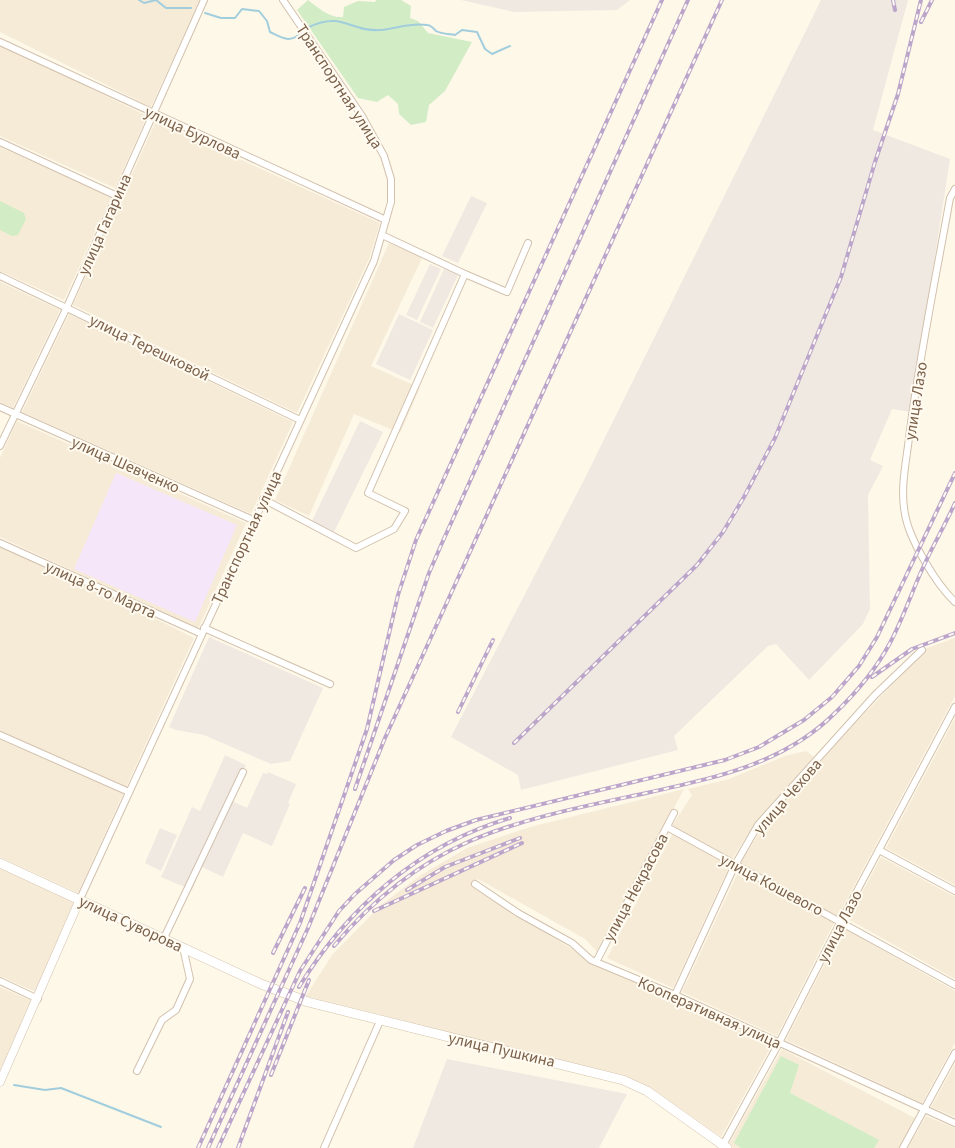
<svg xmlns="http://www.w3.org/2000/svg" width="955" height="1148" viewBox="0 0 955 1148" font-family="'Source Sans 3',sans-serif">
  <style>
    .residential { fill: #f6ebd7 }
    .industrial { fill: #efe9e2 }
    .education { fill: #f5e6fa }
    .green { fill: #d2edc6 }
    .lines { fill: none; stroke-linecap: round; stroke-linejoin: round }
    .stream { stroke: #a1cddc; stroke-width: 2 }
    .minor-casing { stroke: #d2c1ad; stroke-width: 8 }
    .tertiary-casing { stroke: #d2c1ad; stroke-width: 9 }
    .secondary-casing { stroke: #d5c2ab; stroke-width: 10 }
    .minor { stroke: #fff; stroke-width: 6 }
    .tertiary { stroke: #fff; stroke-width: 8 }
    .secondary { stroke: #fff; stroke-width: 9 }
    .rail-casing { stroke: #bca5ca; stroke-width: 4 }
    .rail { stroke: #fffbf1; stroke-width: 2; stroke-dasharray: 5.5; stroke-linecap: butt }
    .labels { text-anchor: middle; stroke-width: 4; stroke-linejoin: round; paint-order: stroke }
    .street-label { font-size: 16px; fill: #7b604a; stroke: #fffbf1 }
  </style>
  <rect width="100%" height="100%" fill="#fef8e9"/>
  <g class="residential">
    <polygon points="0,0 200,0 151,107 0,32"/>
    <polygon points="0,44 147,116 115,188 0,136"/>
    <polygon points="156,121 380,223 369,259 297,413 73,305"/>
    <polygon points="0,147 111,197 64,300 0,271"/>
    <polygon points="389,243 422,258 371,366 420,388 400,433 354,414 309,516 275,500"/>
    <polygon points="0,282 60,310 13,408 0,402"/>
    <polygon points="69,314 293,422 251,514 22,412"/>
    <polygon points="17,421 246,523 198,629 0,537 0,458"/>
    <polygon points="0,547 112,597 194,638 78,893 0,857"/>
    <polygon points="955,638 955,696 838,916 739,865 762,829 804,777 927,648"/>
    <polygon points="955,718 955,885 886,848"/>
    <polygon points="806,751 814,757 755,823 731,861 672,826 692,795 688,789 729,779 785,756"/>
    <polygon points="684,789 598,953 585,939 478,879 471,884 592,962 772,1045 721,1137 650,1087 624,1075 306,996 332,955 381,905 421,875 467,848 530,827"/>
    <polygon points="673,833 730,865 673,988 607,958"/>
    <polygon points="881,857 955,897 955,979 848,919"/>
    <polygon points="0,868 74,902 36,992 0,976"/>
    <polygon points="739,870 834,923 777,1036 682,992"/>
    <polygon points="843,928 955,991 955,1043 922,1103 786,1040"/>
    <polygon points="0,987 32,1001 0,1070"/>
    <polygon points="782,1049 915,1118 899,1148 734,1148 729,1144"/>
    <polygon points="955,1064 955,1117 931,1107"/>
    <polygon points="926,1116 955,1128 955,1148 908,1148"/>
  </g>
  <g class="industrial">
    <polygon points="461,0 630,0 617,10 514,12"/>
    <polygon points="821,0 908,0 873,130 950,159 911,412 892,409 870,460 883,466 868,495 870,609 863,624 809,680 776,644 768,646 674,736 678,750 521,790 518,775 451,737 584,480"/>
    <polygon points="471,196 487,203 458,263 442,256"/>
    <polygon points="430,264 441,269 417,320 406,315"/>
    <polygon points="444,269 458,275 433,328 420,322"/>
    <polygon points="399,314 433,330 410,380 376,364"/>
    <polygon points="360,421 383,432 334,532 312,521"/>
    <polygon points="209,637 323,688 290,761 271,764 204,735 176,730 169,727"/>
    <polygon points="225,755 246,765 230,800 247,808 263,773 267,774 268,772 296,784 288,803 290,804 272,846 243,833 223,877 202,867 192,890 161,877 192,807 200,811"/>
    <polygon points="160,828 177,835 161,871 145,863"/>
    <polygon points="447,1059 627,1094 599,1148 413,1148"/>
  </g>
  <polygon class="education" points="116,473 237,525 195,622 74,569"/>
  <g class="green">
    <path d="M308 0C319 8 329 18 343 17L344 7 358 1 375 2 376 0H401L411 6 410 18 418 21 428 33 472 42 445 91 429 105 426 122 411 125 399 114 398 104 388 95 377 102 358 98 297 10Z"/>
    <polygon points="0,201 24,213 26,219 18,235 12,236 0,230"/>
    <polygon points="781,1056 799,1065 790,1093 879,1140 874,1148 741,1148 734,1143"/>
  </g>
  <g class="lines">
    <g class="stream">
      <polyline points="139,0 144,3 156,0 166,8 191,8"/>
      <path d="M205 13 221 18H235L242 9 259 11 267 21 270 32C281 37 288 43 299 35"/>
      <path d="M309 27C343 11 350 32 380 30 396 29 410 22 427 25 431 25 433 28 436 31 441 34 449 34 455 35L462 30 477 32 485 49 492 54 510 46"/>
      <polyline points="14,1085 45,1090 61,1088 161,1127"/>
    </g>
    <defs>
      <g id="minor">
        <polyline points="0,42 386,220"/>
        <polyline points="0,142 117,196"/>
        <path d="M955 189 950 198C936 277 919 358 909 438 906 463 900 489 905 514 909 539 936 584 955 602"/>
        <polyline points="465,274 507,292 528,243"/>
        <polyline points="0,276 300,420"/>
        <polyline points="0,407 253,520"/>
        <polyline points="0,446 67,307 204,0"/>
        <polyline points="263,499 356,548 394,529 405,511 368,493 465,274 382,235"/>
        <polyline points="0,543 202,634"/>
        <polyline points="204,628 330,684"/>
        <polyline points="0,735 129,792"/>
        <polyline points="667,827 955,985"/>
        <polyline points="879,850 955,891"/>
        <polyline points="475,884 518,913 572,943 591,960 675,995 955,1123"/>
        <polyline points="80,899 374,261 391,202 391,179 384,156 362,116 283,0"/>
        <polyline points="164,938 243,772"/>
        <polyline points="596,962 674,813"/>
        <polyline points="0,981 38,999"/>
        <polyline points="675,995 735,865 758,825 875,695 922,650"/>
        <polyline points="137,1071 162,1020 176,1010 190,979 183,947"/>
        <polyline points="723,1145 779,1043 841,921 955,707"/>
        <polyline points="324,1148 380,1021"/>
        <polyline points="903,1148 955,1053"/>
      </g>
      <polyline id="tertiary" points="0,1082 80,899"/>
      <polyline id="secondary" points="0,863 261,984 308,1002 623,1080 647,1091 727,1148"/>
    </defs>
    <use href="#minor" class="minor-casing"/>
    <use href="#tertiary" class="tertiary-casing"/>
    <use href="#secondary" class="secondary-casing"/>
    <use href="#minor" class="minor"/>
    <use href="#tertiary" class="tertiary"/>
    <use href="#secondary" class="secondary"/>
    <defs>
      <g id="rail">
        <polyline points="893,0 895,10"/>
        <polyline points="921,22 932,0"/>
        <polyline points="872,677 912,649 955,633"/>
        <polyline points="458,712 493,640"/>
        <polyline points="514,743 697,565 723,532 744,497 775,438 841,277 875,162 898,94 921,0"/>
        <polyline points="355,789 429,573 442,543 688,0"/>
        <polyline points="407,890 445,867 520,838"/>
        <polyline points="374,911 522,843"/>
        <path d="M334 946C370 903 416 865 468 842 525 817 591 805 651 792 718 777 785 763 835 713 856 693 876 669 890 643 904 617 913 588 926 561 935 542 946 523 955 503"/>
        <polyline points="273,953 305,888"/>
        <path d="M299 987C348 907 419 845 510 818"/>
        <polyline points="271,1075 309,980"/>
        <polyline points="198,1148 300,923 367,729 398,595 416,540 662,0"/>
        <polyline points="208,1148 308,928 385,738 722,0"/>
        <polyline points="218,1148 300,971 339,911 355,894 394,860 417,845 446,831 476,820 725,760 759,747 804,720 832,697 859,666 877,637 955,473"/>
        <polyline points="238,1148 288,1012"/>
      </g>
    </defs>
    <use href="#rail" class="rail-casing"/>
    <use href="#rail" class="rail"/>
  </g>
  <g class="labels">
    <g class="street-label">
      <text transform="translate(340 86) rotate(57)" y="6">Транспортная улица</text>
      <text transform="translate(193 132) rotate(25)" y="6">улица Бурлова</text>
      <text transform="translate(104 224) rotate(-66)" y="6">улица Гагарина</text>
      <text transform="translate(150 347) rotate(26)" y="6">улица Терешковой</text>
      <text transform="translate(915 401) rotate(-81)" y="6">улица Лазо</text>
      <text transform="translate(126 464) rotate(24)" y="6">улица Шевченко</text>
      <text transform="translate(246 537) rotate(-65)" y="6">Транспортная улица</text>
      <text transform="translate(101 589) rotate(24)" y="6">улица 8-го Марта</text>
      <text transform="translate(787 796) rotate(-49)" y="6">улица Чехова</text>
      <text transform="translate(772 884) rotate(28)" y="6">улица Кошевого</text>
      <text transform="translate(635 887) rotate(-62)" y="6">улица Некрасова</text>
      <text transform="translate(131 923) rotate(25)" y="6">улица Суворова</text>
      <text transform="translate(839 926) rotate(-63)" y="6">улица Лазо</text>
      <text transform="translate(710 1012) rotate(24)" y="6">Кооперативная улица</text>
      <text transform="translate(502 1049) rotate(13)" y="6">улица Пушкина</text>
    </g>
  </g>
</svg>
